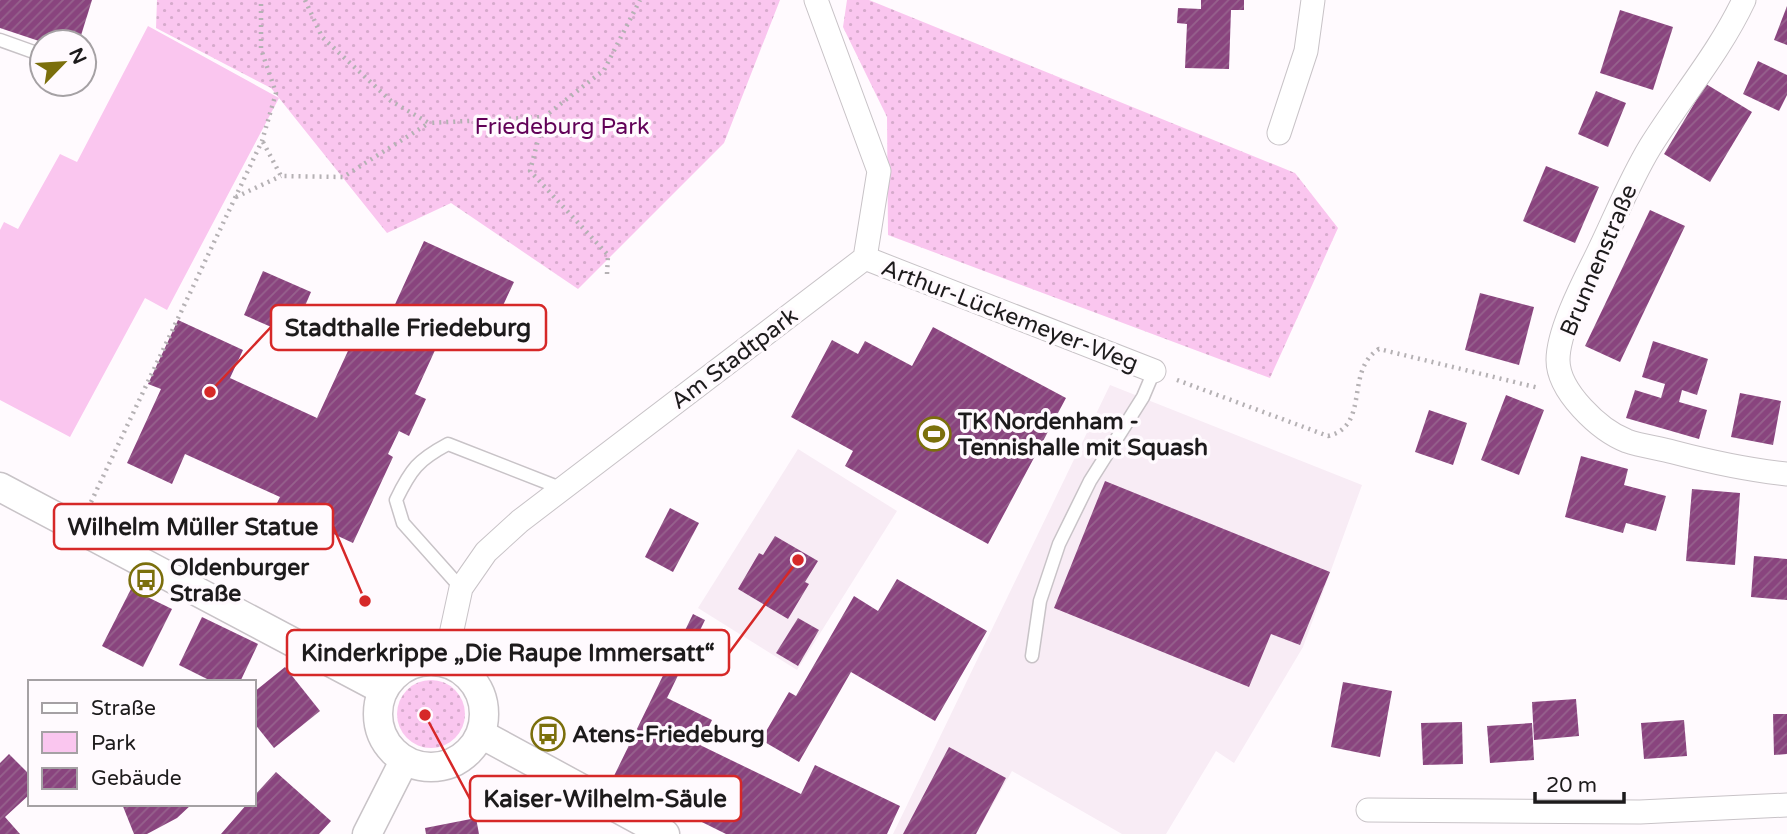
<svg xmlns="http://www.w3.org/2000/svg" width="1787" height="834" viewBox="0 0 1787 834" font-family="'Varela Round',sans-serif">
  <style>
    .built { fill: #f8ecf5 }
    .green { fill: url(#green-dots) }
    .pitch { fill: #fac6ef }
    .building { fill: url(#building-hatch) }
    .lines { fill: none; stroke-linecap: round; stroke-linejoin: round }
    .service-casing { stroke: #c8c3c7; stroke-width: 15 }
    .minor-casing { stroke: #c8c3c7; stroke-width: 25 }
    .tertiary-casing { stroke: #c8c3c7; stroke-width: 31 }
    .path { stroke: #b5b1b4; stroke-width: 4.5; stroke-dasharray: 2 5; stroke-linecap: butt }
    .service { stroke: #fff; stroke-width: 12 }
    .minor { stroke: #fff; stroke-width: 23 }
    .tertiary { stroke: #fff; stroke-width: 28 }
    .labels { text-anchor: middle; stroke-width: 7; stroke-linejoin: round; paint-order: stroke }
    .park-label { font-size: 23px; fill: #610057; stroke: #fffafe }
    .street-label { font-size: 23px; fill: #1d1b1c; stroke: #fffafe }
    .poi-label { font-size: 23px; font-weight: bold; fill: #1d1b1c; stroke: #fffafe; text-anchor: start }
    .leader { fill: none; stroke: #d62828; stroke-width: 2.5 }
    .callout-dot { fill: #d62828; stroke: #fffafe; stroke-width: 2.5 }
    .callout { fill: #fffafe; stroke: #d62828; stroke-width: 2.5 }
    .callout-label { font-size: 24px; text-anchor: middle; font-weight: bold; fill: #1d1b1c }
  </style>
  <defs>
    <pattern id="green-dots" width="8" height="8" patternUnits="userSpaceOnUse" patternTransform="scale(1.75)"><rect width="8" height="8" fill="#fac6ef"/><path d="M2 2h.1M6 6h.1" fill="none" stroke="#d6aacc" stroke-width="1.8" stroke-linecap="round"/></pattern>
    <pattern id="building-hatch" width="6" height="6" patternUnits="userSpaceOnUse" patternTransform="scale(1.75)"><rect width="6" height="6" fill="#89447e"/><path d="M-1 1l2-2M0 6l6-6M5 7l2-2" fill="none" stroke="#96628d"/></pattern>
  </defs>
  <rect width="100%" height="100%" fill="#fffafe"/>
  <g class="built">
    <polygon points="1110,385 1362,485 1303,647 1234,763 1216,751 1166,834 1122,834 1012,771 976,834 893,834"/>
    <polygon points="798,449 897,511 797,670 698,608"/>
  </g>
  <g class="green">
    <polygon points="157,0 780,0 724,143 578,289 451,203 387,233 271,88 156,28"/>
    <polygon points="847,0 869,0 1295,173 1338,228 1270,378 888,235 887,117 843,27"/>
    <circle cx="431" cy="714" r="34"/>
  </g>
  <polygon class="pitch" points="148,26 279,98 167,310 145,298 70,437 0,400 0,230 4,222 18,229 60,154 77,162"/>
  <g class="building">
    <polygon points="0,0 92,0 79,42 42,42 0,28"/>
    <polygon points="1201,0 1244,0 1244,10 1231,10 1229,69 1185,68 1187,24 1177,23 1178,8 1201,9"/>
    <polygon points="1787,6 1787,45 1774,40"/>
    <polygon points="1620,10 1673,27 1653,90 1600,73"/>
    <polygon points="1758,61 1787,75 1787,95 1779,111 1743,94"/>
    <polygon points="1706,84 1752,112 1710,182 1664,154"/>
    <polygon points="1596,91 1626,103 1608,147 1578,134"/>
    <polygon points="1546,166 1599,187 1575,243 1523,221"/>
    <polygon points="1650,210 1685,226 1620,362 1585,346"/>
    <polygon points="424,241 514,282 486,342 447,324 415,394 426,399 409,436 399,431 388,454 393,457 353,543 275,507 280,497 185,454 172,484 127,463 161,389 148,384 178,320 243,350 230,378 317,418 365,314 386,324"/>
    <polygon points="263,271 311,292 292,336 244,315"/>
    <polygon points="1480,293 1534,307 1519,365 1465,350"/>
    <polygon points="933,327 1066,398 988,544 845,466 853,451 791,417 832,340 858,354 865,341 912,366"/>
    <polygon points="1653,341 1708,359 1697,395 1682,390 1679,402 1707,410 1699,439 1626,418 1635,390 1661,398 1665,384 1642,377"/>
    <polygon points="1740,393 1781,401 1773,445 1731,437"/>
    <polygon points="1506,395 1544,410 1519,475 1481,460"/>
    <polygon points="1429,410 1467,423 1453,465 1415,452"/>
    <polygon points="1581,456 1628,469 1624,485 1666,496 1656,531 1626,523 1623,533 1565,517"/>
    <polygon points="1105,481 1330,572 1300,645 1271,634 1249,687 1054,608"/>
    <polygon points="1692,489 1740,493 1735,565 1686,561"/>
    <polygon points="670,508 699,523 673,572 645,557"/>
    <polygon points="775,536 818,561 805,582 809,584 788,619 738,589 759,553 763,555"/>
    <polygon points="1754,556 1787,559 1787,600 1751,597"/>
    <polygon points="897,579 987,631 935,721 851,672 799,762 761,740 789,692 796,696 854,596 878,611"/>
    <polygon points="131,589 172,609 143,667 102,646"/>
    <polygon points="693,614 705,620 667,698 712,720 700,745 801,794 815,765 900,806 887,834 726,834 613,778"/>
    <polygon points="202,617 258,644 240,682 213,682 179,665"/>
    <polygon points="798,618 819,630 798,666 776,653"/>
    <polygon points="285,667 320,711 274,748 254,723 254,692"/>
    <polygon points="1343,682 1392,691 1380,757 1331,747"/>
    <polygon points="1576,699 1579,736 1534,740 1532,702"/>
    <polygon points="1773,714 1787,714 1787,754 1774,755"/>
    <polygon points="1684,720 1687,756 1644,759 1641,723"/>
    <polygon points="1462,722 1463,764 1423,765 1421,723"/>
    <polygon points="1532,723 1534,760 1490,763 1487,726"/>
    <polygon points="949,747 1006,778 976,834 903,834"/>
    <polygon points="9,754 30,775 30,794 5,817 20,834 0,834 0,763"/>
    <polygon points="276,772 331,821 319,834 221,834 247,804 254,804 254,796"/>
    <polygon points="122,804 192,804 177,818 147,834 134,834"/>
    <polygon points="476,818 479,834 426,834 425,828"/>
  </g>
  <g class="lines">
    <defs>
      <g id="service">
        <polyline points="0,40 42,55"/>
        <path d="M461 588 403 523 396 500C411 469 418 460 448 444L563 489"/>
        <polyline points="1032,656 1040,601 1059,544 1090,481 1143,397 1154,371"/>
      </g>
      <g id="minor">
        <path d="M1744 0C1719 53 1681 97 1650 147 1627 185 1612 226 1592 265 1580 289 1558 333 1558 360 1558 391 1599 430 1627 441 1641 446 1658 448 1673 452 1711 462 1748 470 1787 474"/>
        <polyline points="1279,133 1306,51 1313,0"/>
        <polyline points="865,258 1154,371"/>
        <polyline points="445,662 461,588 486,552 520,521 865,258 879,171 816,0"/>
        <polyline points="1368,810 1640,812 1787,805"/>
      </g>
      <g id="tertiary">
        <polyline points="0,487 383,690"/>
        <circle cx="431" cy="714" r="53"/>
        <polyline points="481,734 665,834"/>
        <polyline points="367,834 404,761"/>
      </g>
    </defs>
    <use href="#service" class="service-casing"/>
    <use href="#minor" class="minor-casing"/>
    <use href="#tertiary" class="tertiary-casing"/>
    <g class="path">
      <polyline points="305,0 322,37 391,101 429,123 544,117"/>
      <polyline points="263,142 281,176 343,177 429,123"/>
      <polyline points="236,197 281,176"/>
      <polyline points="607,274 608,255 530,171 544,117 604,70 640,0"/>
      <path d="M1177 380 1328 436C1371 426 1344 370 1379 349L1539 388"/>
      <polyline points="91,502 262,141 276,93 261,49 261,0"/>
    </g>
    <use href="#service" class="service"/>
    <use href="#minor" class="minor"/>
    <use href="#tertiary" class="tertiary"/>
  </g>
  <defs>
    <symbol id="stadium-ring" viewBox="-11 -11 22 22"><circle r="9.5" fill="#fffafe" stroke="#7b6f0c" stroke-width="1.5"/><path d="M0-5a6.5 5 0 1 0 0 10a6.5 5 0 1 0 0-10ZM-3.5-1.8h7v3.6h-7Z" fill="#7b6f0c"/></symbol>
    <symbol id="bus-ring" viewBox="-11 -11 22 22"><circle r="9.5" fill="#fffafe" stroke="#7b6f0c" stroke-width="1.5"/><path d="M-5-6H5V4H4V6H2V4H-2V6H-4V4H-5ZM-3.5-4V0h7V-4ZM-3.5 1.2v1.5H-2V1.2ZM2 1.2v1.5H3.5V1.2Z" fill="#7b6f0c"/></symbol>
  </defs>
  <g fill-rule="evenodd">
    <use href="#stadium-ring" x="915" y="415" width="38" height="38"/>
    <use href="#bus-ring" x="127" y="561" width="38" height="38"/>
    <use href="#bus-ring" x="529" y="715" width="38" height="38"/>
  </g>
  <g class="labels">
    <g class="park-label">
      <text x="562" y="134">Friedeburg Park</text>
    </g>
    <g class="street-label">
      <text transform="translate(1598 260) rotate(-67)" y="8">Brunnenstraße</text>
      <text transform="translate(1010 315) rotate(21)" y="8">Arthur-Lückemeyer-Weg</text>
      <text transform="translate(734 358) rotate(-37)" y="8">Am Stadtpark</text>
    </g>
    <g class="poi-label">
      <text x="958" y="429">TK Nordenham -<tspan x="958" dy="26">Tennishalle mit Squash</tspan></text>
      <text x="170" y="575">Oldenburger<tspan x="170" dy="26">Straße</tspan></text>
      <text x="572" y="742">Atens-Friedeburg</text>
    </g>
  </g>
  <path class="leader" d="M210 392L271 327M365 601L333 526M798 560L729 653M425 715L470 799"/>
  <g class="callout-dot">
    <circle cx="210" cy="392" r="7"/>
    <circle cx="365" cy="601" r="7"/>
    <circle cx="798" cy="560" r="7"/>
    <circle cx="425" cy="715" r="7"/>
  </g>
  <g class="callout">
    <rect x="271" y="305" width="275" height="45" rx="7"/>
    <rect x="54" y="504" width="279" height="45" rx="7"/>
    <rect x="287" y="630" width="442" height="45" rx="7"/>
    <rect x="470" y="776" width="271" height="45" rx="7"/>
  </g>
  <g class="callout-label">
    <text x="408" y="336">Stadthalle Friedeburg</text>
    <text x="193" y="535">Wilhelm Müller Statue</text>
    <text x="508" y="661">Kinderkrippe „Die Raupe Immersatt“</text>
    <text x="605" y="807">Kaiser-Wilhelm-Säule</text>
  </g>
  <rect x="28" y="680" width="228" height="126" fill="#fffafe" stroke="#a5a1a4" stroke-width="2"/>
  <rect x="42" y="703" width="35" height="10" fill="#ffffff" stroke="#a5a1a4" stroke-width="2"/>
  <text x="91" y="715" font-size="21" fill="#1d1b1c">Straße</text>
  <rect x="42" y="732" width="35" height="21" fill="#fac6ef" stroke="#a5a1a4" stroke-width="2"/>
  <text x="91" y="750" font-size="21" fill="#1d1b1c">Park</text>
  <rect x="42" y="768" width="35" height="21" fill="url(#building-hatch)" stroke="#a5a1a4" stroke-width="2"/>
  <text x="91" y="785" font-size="21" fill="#1d1b1c">Gebäude</text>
  <g transform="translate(63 63) rotate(65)"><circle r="33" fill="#fffafe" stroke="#a5a1a4" stroke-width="2"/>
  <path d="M0-5L12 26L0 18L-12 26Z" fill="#7b6f0c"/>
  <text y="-10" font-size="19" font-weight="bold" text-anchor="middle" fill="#1d1b1c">N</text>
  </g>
  <path d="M1535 792v10h89v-10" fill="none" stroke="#1d1b1c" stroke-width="3.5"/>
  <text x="1546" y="792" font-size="21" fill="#1d1b1c" stroke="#fffafe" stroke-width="5" paint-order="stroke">20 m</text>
</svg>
